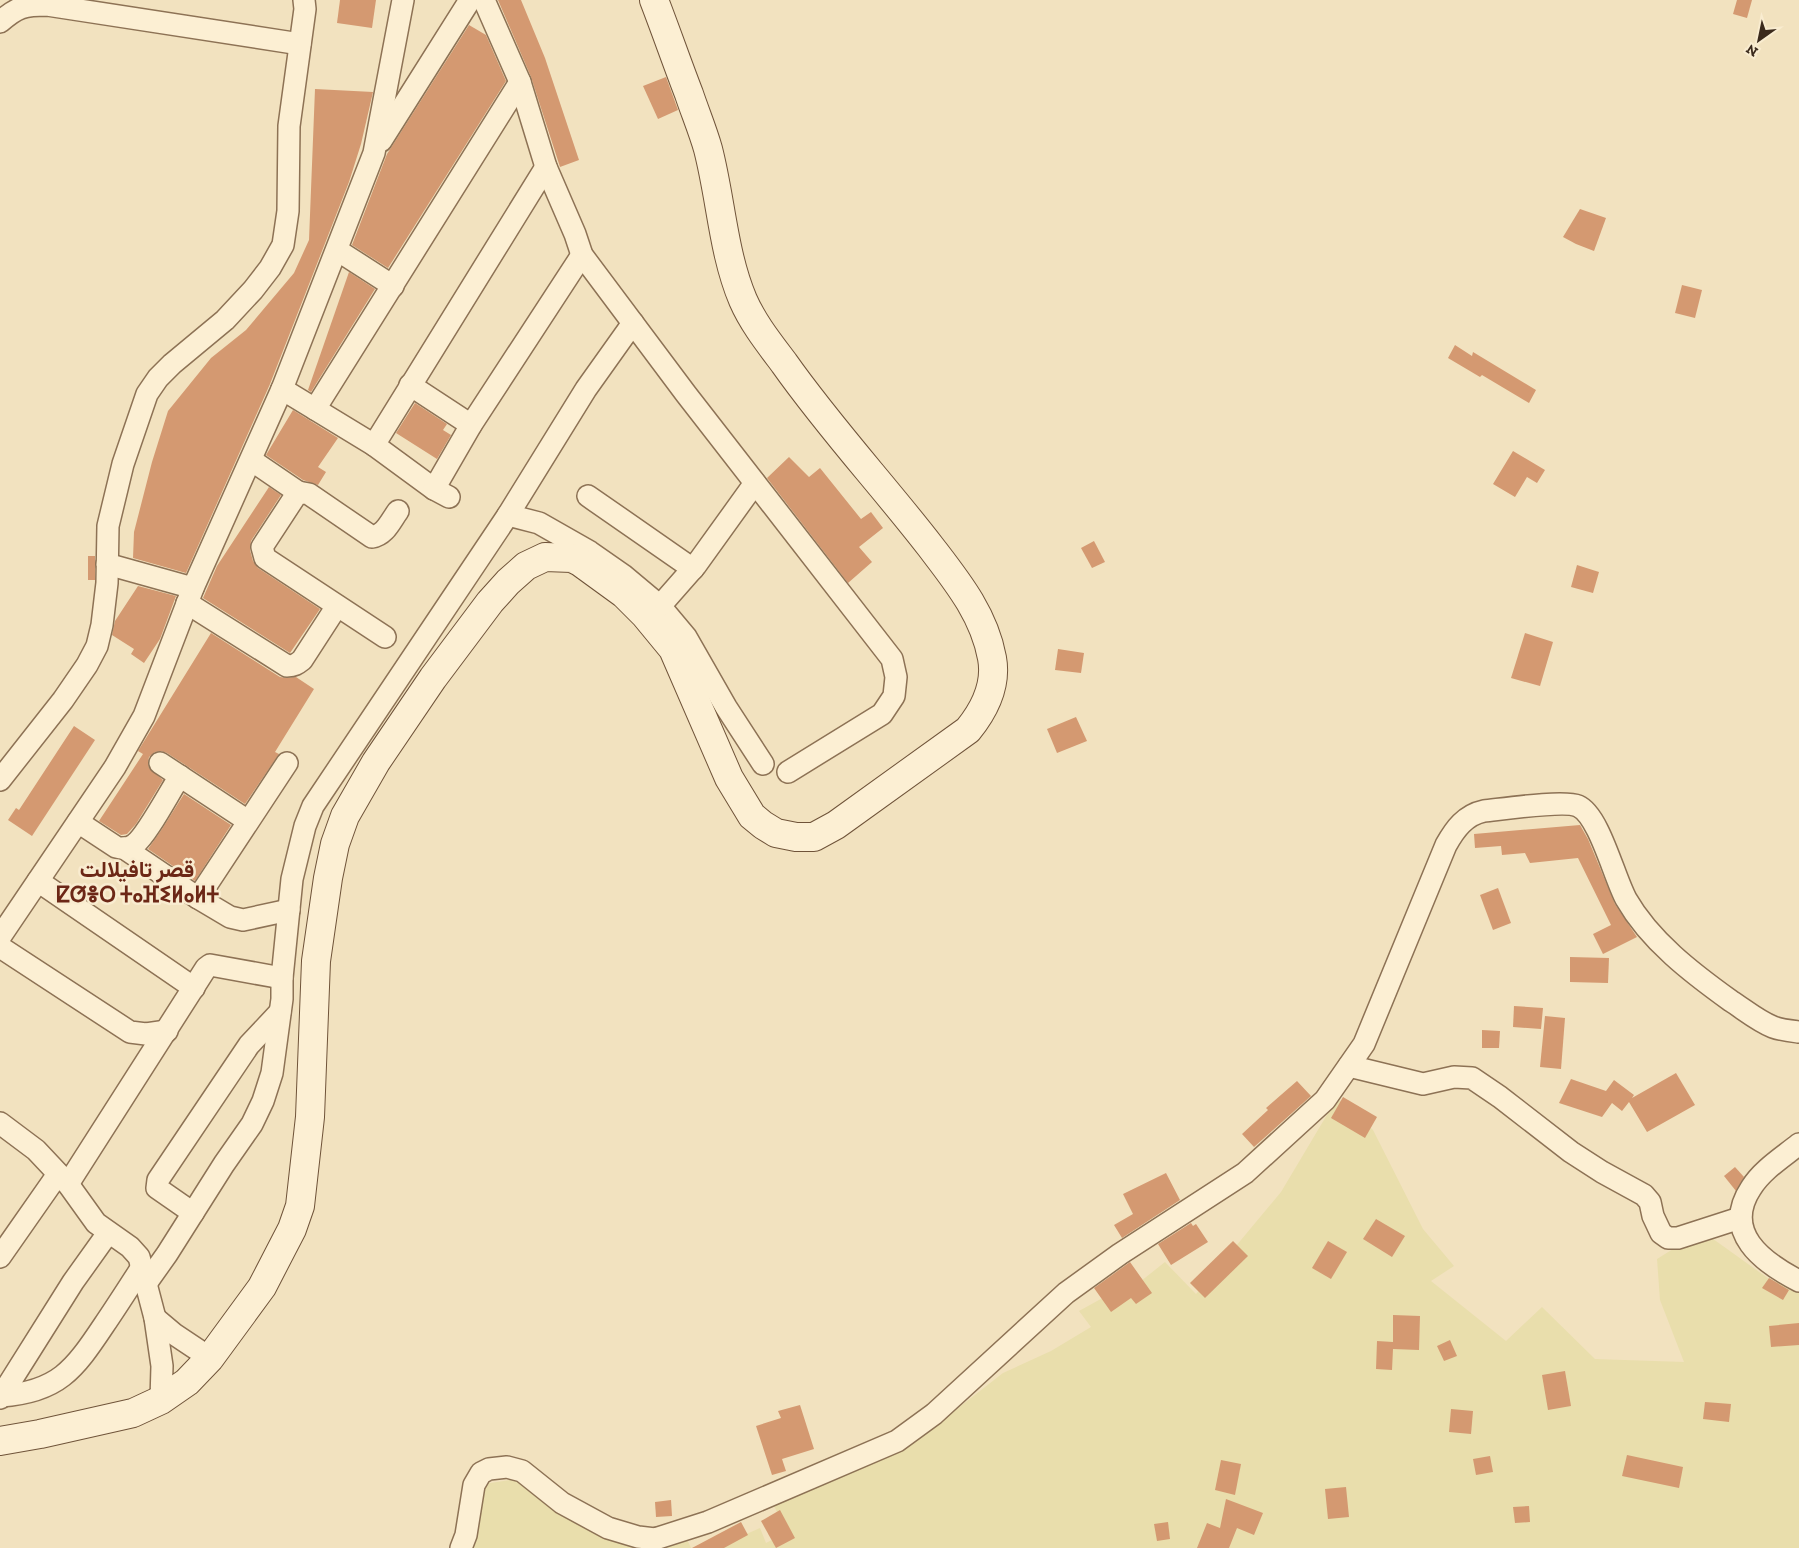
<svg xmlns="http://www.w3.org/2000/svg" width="1799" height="1548" viewBox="0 0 1799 1548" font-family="'Zilla Slab',Vazirmatn,'Noto Sans Tifinagh',serif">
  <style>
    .farmland { fill: #e9deac }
    .building { fill: #d49971 }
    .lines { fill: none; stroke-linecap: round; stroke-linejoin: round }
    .minor-casing { stroke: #8d7255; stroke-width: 24 }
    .secondary-casing { stroke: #6f5339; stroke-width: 30 }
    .minor { stroke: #fcefd3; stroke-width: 21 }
    .secondary { stroke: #fcefd3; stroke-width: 28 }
    .labels { text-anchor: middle; stroke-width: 5; stroke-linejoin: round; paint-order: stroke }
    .district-label { font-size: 22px; font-weight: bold; fill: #6c2716; stroke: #f9ecd0 }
  </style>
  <rect width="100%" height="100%" fill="#f2e2bf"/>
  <g class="farmland">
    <polygon points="1337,1098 1373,1130 1423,1229 1454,1266 1431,1281 1506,1341 1542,1307 1595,1359 1684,1362 1660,1300 1657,1259 1702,1231 1769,1279 1799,1291 1799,1548 715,1548 760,1528 766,1543 787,1532 771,1500 843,1475 912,1444 1003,1373 1051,1351 1091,1327 1079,1311 1108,1295 1131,1289 1165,1262 1196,1294 1281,1192"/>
    <polygon points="517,1479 608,1535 685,1535 691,1548 469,1548 484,1484"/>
  </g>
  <g class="building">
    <polygon points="340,0 376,0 372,28 337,23"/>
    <polygon points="498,0 521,0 545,58 579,160 560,167 531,77"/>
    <polygon points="1737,0 1752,0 1747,18 1733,14"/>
    <polygon points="469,25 486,35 506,81 388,268 352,245 387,154"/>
    <polygon points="666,77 678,110 658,119 643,86"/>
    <polygon points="315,89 373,92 361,144 349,182 270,384 186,573 133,558 134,532 152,462 168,411 211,358 246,330 294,273 309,240"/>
    <polygon points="1580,209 1606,218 1594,251 1576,244 1563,237"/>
    <polygon points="349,272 375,289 311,392 308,390"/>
    <polygon points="1682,285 1702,290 1695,318 1675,313"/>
    <polygon points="1455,345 1472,356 1473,352 1536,390 1529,403 1482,375 1480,377 1448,358"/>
    <polygon points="415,403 447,424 443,430 451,435 437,459 396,433"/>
    <polygon points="293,410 338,438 318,467 326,472 318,485 303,480 266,455"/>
    <polygon points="1513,451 1545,470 1537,483 1527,477 1515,497 1493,484"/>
    <polygon points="789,457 809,477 820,468 861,519 871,512 883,528 859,547 872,562 848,583 767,478"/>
    <polygon points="269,487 281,495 251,541 250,550 253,561 258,568 320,609 290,653 203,598 217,566"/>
    <polygon points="1094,541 1105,562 1092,568 1081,548"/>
    <rect x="88" y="556" width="7" height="24"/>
    <polygon points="1577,565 1599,572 1593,593 1571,587"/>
    <polygon points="138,586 176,596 160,639 144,663 131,654 134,649 112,635 115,621"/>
    <polygon points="211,633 280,677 287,678 296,677 314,689 275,752 279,754 245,804 167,753 161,751 155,752 149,757 148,762 149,768 163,780 136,824 127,834 121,835 99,821 143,754 138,751"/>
    <polygon points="1525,633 1553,642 1540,686 1511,678"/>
    <polygon points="1058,649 1084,653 1081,673 1055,670"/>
    <polygon points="1076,717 1087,741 1057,753 1047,729"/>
    <polygon points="74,726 95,740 32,836 8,820 16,808 19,810"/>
    <polygon points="184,794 231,825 195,881 148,849 162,829"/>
    <polygon points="1580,825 1588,839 1615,904 1637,937 1603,954 1593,934 1611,925 1578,858 1530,863 1525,853 1502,855 1501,846 1475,848 1474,834"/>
    <polygon points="1498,888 1511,923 1493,930 1480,895"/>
    <polygon points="1570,957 1609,958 1608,983 1570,982"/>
    <polygon points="1514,1006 1543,1008 1541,1029 1513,1027"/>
    <polygon points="1545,1016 1565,1018 1561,1069 1540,1067"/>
    <polygon points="1482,1030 1500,1031 1499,1048 1482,1048"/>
    <polygon points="1676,1073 1695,1105 1647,1132 1629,1102 1622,1111 1612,1103 1602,1117 1559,1103 1571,1079 1606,1091 1614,1080 1634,1095 1632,1098"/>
    <polygon points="1297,1081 1311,1096 1254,1147 1242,1134 1268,1110 1266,1108"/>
    <polygon points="1343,1097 1377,1117 1365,1138 1331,1118"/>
    <polygon points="1735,1167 1744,1177 1736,1191 1724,1176"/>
    <polygon points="1166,1173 1180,1200 1122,1238 1114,1225 1133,1214 1123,1194"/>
    <polygon points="1376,1219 1405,1236 1392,1257 1363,1239"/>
    <polygon points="1191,1223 1193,1226 1196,1224 1208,1242 1171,1265 1158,1244"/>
    <polygon points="1233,1241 1248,1256 1205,1298 1190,1283"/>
    <polygon points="1328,1241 1347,1252 1331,1279 1312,1268"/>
    <polygon points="1130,1262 1152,1293 1136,1304 1131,1298 1111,1312 1094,1288"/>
    <polygon points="1769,1278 1789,1290 1783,1300 1762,1288"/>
    <polygon points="1393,1315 1420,1316 1419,1350 1393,1349 1392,1370 1376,1369 1377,1341 1393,1342"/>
    <polygon points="1799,1323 1799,1345 1771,1347 1769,1326"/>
    <polygon points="1450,1340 1457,1356 1444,1361 1437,1346"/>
    <polygon points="1565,1371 1571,1406 1548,1410 1542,1375"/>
    <polygon points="1705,1402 1731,1404 1729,1422 1703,1419"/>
    <polygon points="800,1405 814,1449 782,1459 786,1471 772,1475 756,1426 781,1418 778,1411"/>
    <polygon points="1451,1409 1473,1411 1471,1434 1449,1432"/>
    <polygon points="1627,1455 1683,1467 1679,1488 1622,1476"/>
    <polygon points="1490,1456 1493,1472 1476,1475 1473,1459"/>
    <polygon points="1221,1460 1241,1464 1235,1495 1215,1490"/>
    <polygon points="1346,1487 1349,1517 1328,1519 1325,1489"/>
    <polygon points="1226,1499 1263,1513 1254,1535 1237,1528 1229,1548 1197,1548 1207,1523 1220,1528"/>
    <polygon points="671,1500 672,1516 656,1517 655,1502"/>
    <polygon points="1529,1506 1530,1522 1515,1523 1513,1507"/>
    <polygon points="780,1510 795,1538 776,1548 761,1521"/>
    <polygon points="741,1522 748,1535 724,1548 692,1548"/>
    <polygon points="1168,1522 1170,1539 1157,1541 1154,1524"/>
  </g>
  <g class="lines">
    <defs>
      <g id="minor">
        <polyline points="484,0 520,82 546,167 575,234 582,255 686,394 892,659 896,677 894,696 882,714 788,772"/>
        <path d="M0 22C17 7 24 5 47 5L300 44"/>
        <polyline points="381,141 470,0"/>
        <polyline points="337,250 393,286"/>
        <polyline points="410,385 471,425"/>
        <polyline points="282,389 374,445 434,489 449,497"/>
        <polyline points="315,409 520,82"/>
        <polyline points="374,445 546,167"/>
        <polyline points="251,460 298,492"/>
        <polyline points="434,489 471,425 582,255"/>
        <polyline points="588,496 693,569"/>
        <polyline points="508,515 539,523 590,552 623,575 660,606 686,637 726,707 763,764"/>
        <polyline points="107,564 193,588"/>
        <path d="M187 603 287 666C294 666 297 664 302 660L337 606"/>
        <polyline points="660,606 696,565 755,483"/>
        <path d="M385 637 265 558 262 547 298 492 309 494 372 537C385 535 390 522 398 511"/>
        <polyline points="160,763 248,821"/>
        <polyline points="0,780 63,700 87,665 97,646 102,625 107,583 108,526 123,464 147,394 158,378 172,364 225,320 253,290 270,268 283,245 288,211 289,126 305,9 304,0"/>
        <path d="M78 822 116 847C123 849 129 849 135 844 147 835 170 791 180 776"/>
        <polyline points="124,848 198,898 230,917 243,920 289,910"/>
        <polyline points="38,881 194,988"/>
        <polyline points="198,898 287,763"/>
        <polyline points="0,937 115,767 144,716 193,588 282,389 374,153 403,0"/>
        <polyline points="0,947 130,1032 146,1034 167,1031"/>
        <polyline points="1349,1066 1423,1084 1454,1077 1472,1078 1500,1097 1571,1152 1602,1172 1644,1195 1650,1202 1653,1216 1661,1233 1668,1238 1678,1238 1740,1218"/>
        <polyline points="0,1123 36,1150 68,1184 96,1223 130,1247 139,1257 155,1318 162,1366 161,1400"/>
        <path d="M1799 1144C1783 1157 1762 1170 1751 1188 1722 1232 1762 1262 1799 1281"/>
        <polyline points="68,1184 206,968 210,965 282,978"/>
        <polyline points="193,1213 157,1188 158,1180 249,1045 280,1012"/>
        <polyline points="0,1257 58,1174"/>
        <polyline points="145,1285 167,1254 224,1164 252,1124 263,1101 272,1073 282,999 282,978 292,879 305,826 313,806 508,515 586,389 633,323"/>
        <polyline points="155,1318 174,1334 210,1358"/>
        <path d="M1 1396C58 1392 74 1370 104 1325 117 1306 129 1287 142 1267"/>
        <polyline points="0,1398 73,1282 108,1233"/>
        <path d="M461 1548 466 1535 474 1485 481 1473 489 1469 507 1467 522 1471 562 1503 608 1528 638 1537 655 1539 708 1522 897 1441 934 1414 1066 1293 1120 1254 1245 1173 1325 1100 1364 1044 1446 845C1455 829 1465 815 1484 811 1503 809 1564 800 1578 806 1599 815 1614 877 1626 899 1650 941 1692 973 1731 1001 1745 1010 1758 1021 1773 1027 1781 1030 1791 1031 1799 1032"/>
      </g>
      <path id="secondary" d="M0 1441 40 1434 133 1413 161 1400 187 1382 210 1358 262 1287 292 1229 300 1206 310 1117 316 961 328 878 335 844 345 816 376 762 433 678 490 602 508 582 526 566 545 557 572 558 580 562 624 594 645 615 673 649 729 778 752 816 763 825 776 833 796 837H814L836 825 968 730C985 709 997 685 992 658 984 614 956 580 930 546 882 484 829 427 784 363 769 343 753 323 743 300 723 253 721 199 708 149 703 131 695 112 689 94 677 63 666 31 654 0"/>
    </defs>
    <use href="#minor" class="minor-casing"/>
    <use href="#secondary" class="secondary-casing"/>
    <use href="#minor" class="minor"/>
    <use href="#secondary" class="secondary"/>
  </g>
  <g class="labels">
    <g class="district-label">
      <text x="137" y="877">قصر تافيلالت<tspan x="137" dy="25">ⵇⵚⴻⵔ ⵜⴰⴼⵉⵍⴰⵍⵜ</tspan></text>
    </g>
  </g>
  <g transform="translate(1759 40) rotate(213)" stroke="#f9ecd0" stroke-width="4" paint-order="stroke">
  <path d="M0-4L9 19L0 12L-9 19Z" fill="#3b2a1c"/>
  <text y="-8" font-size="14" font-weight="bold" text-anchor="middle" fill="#3b2a1c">N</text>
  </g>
</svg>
